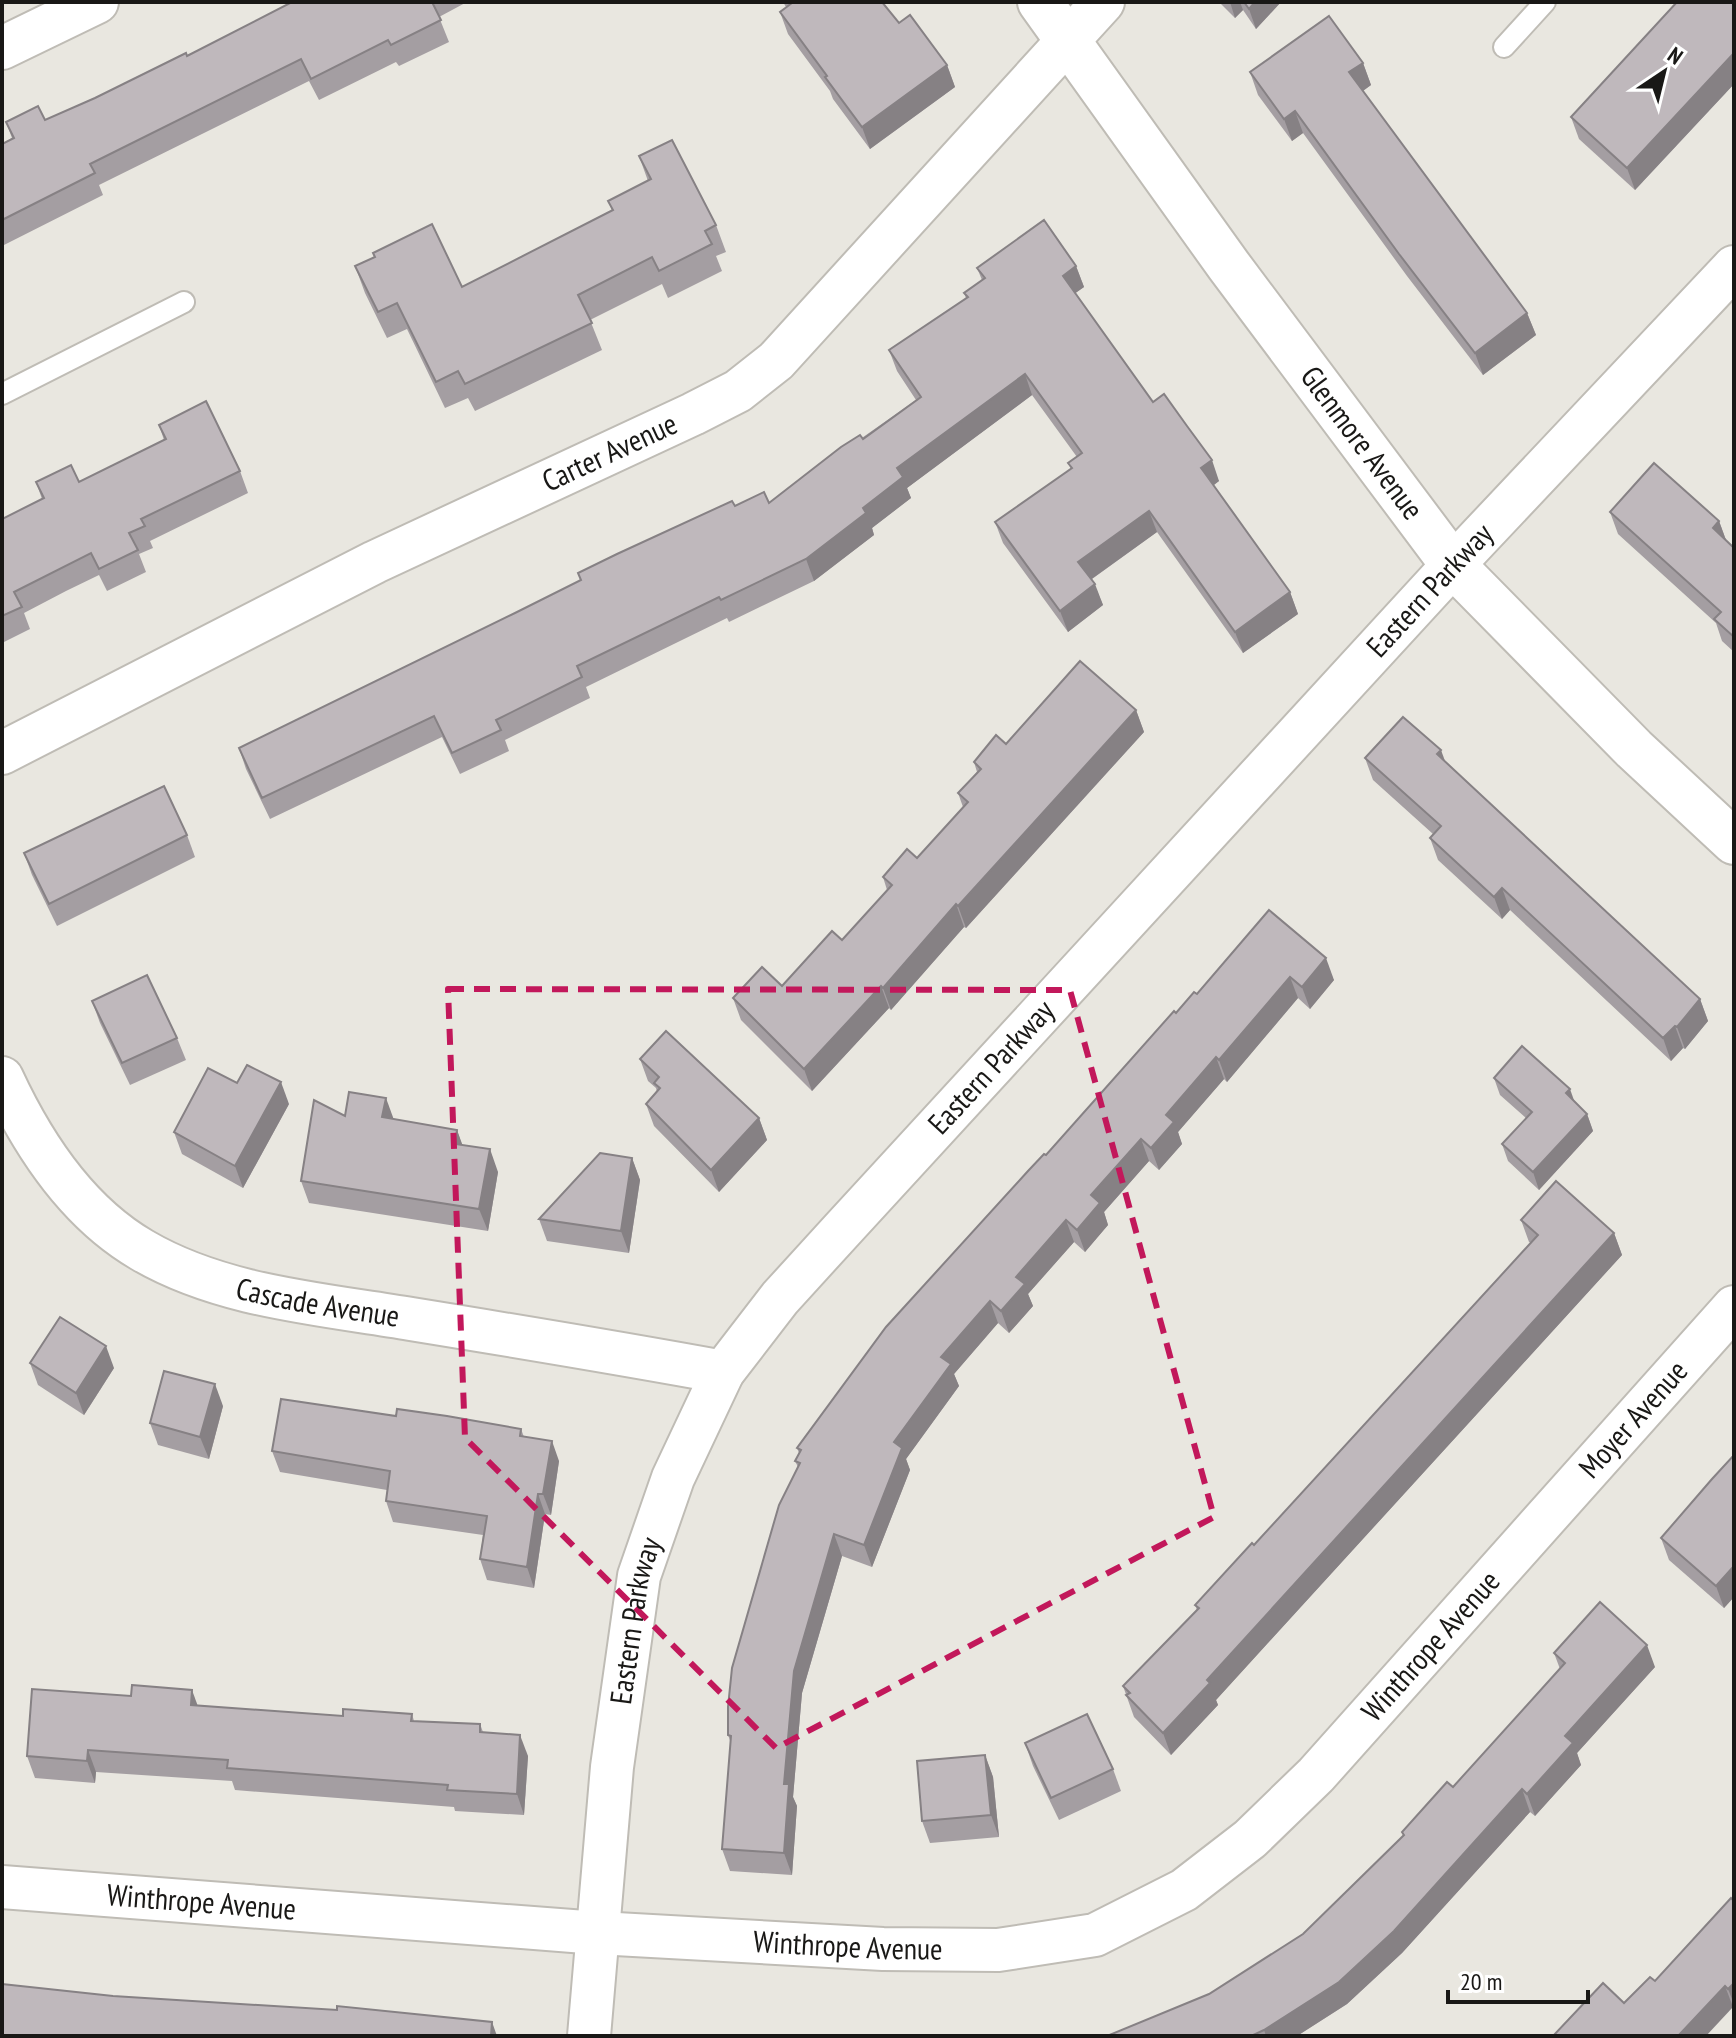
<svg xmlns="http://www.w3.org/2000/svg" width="1736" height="2038" viewBox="0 0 1736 2038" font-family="'PT Sans Narrow',sans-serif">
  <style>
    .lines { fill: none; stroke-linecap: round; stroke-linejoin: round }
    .service-casing { stroke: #bfbcb5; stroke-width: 24 }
    .minor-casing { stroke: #bfbcb5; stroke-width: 46 }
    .tertiary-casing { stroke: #bfbcb5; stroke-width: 48 }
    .service { stroke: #fff; stroke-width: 20 }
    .minor { stroke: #fff; stroke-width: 42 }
    .tertiary { stroke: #fff; stroke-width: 44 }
    .wall { fill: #a49ea2 }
    .shaded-wall { fill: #868184 }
    .building { fill: #bfb8bc; stroke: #868184; stroke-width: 2 }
    .marked { fill: none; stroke: #c2185b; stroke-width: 6; stroke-dasharray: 16 10; stroke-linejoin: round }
    .labels { text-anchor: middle; stroke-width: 6; stroke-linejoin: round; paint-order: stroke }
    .street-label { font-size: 30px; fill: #191816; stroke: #fff }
  </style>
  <rect width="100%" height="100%" fill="#e9e7e0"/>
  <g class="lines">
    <defs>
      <g id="service">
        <polyline points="1504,47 1545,2"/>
        <polyline points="2,394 184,302"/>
      </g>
      <g id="minor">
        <polyline points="2,48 97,2"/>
        <path id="s1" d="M2 753 375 562 693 414 738 391 776 361 1103 2"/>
        <path id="s2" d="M2 1078C33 1145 77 1212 142 1250 222 1297 322 1304 411 1319 516 1336 619 1353 723 1372"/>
        <path id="s3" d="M2 1887 598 1933 883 1949 998 1950 1095 1935 1184 1890 1250 1839 1316 1775 1734 1307"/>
        <path id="s4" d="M589 2036 612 1767 639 1576 673 1478 723 1372 780 1298 842 1230 1453 565 1734 267"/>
      </g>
      <g id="tertiary">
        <path id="s5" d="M1040 2 1229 266 1453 565 1634 749 1734 842"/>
      </g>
    </defs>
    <use href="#service" class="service-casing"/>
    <use href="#minor" class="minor-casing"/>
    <use href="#tertiary" class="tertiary-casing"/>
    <use href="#service" class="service"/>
    <use href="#minor" class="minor"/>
    <use href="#tertiary" class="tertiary"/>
  </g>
  <g class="wall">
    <polygon points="292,2 467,2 439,17 449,42 399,66 396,62 319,100 309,81 99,185 103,195 2,246 2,144 12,138 6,122 45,120 187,56"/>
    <polygon points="783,2 882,2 899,23 947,65 955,87 870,149 833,99 830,91 788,34 780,12 786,7"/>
    <polygon points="1219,2 1281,2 1256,29 1243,10 1235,18"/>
    <polygon points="1734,2 1734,84 1635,190 1579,139 1571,117"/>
    <polygon points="1363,63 1371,85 1363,91 1527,313 1536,335 1483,375 1407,276 1303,133 1292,141 1258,95 1250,72"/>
    <polygon points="639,156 716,225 726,252 716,256 722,271 668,298 662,284 590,320 602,350 475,411 468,398 445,408 407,329 387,338 365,293 355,266 462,287 612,210 608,201 648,181"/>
    <polygon points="1076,266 1084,287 1075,293 1153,402 1219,481 1213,485 1290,592 1298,614 1243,653 1157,532 1092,579 1103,605 1068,632 1003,543 995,522 1071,469 1068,463 1077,457 1032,395 907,488 911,498 872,528 874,535 814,581 729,622 727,618 586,687 590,698 505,740 509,751 460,774 442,737 270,819 246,769 239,748 735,506 769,503 916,400 897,371 889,350 966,298 964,293 982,280 977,268"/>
    <polygon points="159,425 240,471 248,493 150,541 153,548 139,554 146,572 107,591 99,575 66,591 24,613 30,629 2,643 2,519 42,499 36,482 79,482 164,440"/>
    <polygon points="1610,512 1719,521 1726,540 1734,548 1734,652 1722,641 1716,623 1618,534"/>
    <polygon points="1136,710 1144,732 966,928 964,927 891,1010 889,1008 812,1091 741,1020 733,998 782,986 842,940 887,890 883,877 917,858 963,807 958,793 977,772 974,762 1006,744"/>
    <polygon points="1365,758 1445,762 1700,999 1708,1021 1685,1049 1683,1048 1671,1061 1510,910 1502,919 1438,860 1430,838 1433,834 1373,780"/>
    <polygon points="187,835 195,857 57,926 32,875 24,853"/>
    <polygon points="1269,910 1334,980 1310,1009 1298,998 1227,1082 1224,1079 1178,1132 1182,1144 1159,1170 1149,1161 1104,1212 1108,1225 1085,1252 1074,1242 1028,1294 1033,1306 1009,1333 998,1323 954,1374 959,1386 906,1459 910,1470 872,1567 842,1556 802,1693 793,1797 797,1806 792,1875 730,1871 722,1849 731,1743 728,1735 798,1467 795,1461 799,1453 797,1448 1046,1155 1176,1013 1197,994"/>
    <polygon points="92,1001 177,1038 186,1060 130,1085 100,1023"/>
    <polygon points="640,1059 759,1118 767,1140 719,1192 654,1126 646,1104 657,1092 656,1088 648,1081"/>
    <polygon points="1494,1078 1575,1102 1587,1114 1593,1131 1539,1190 1508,1161 1502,1144 1526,1118 1500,1095"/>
    <polygon points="289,1104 243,1188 182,1154 174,1132"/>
    <polygon points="345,1116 393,1119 457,1130 462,1145 498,1172 488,1231 309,1203 301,1181"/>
    <polygon points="632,1158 640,1180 629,1253 547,1241 539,1219"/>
    <polygon points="1521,1220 1614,1233 1622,1255 1216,1700 1218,1705 1171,1755 1134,1717 1123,1686 1197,1610 1195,1605 1254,1545 1531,1243 1529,1242"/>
    <polygon points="30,1363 114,1368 84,1415 38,1385"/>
    <polygon points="223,1406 209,1459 158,1445 150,1423"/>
    <polygon points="396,1416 521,1429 524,1437 559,1461 551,1515 545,1514 534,1588 487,1580 480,1559 483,1535 393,1522 386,1501 387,1490 280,1472 272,1451"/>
    <polygon points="1734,1455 1734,1597 1724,1608 1669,1560 1661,1538"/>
    <polygon points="1554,1653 1655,1667 1577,1753 1581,1765 1535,1816 1530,1812 1402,1953 1347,2004 1297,2036 1107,2036 1209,1994 1303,1934 1403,1836 1402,1832 1453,1787 1560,1669"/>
    <polygon points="197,1706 343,1716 412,1714 414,1721 480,1724 483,1732 528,1756 524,1815 455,1811 454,1807 235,1790 232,1781 96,1772 95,1783 35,1778 27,1756"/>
    <polygon points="1025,1743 1113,1769 1121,1791 1059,1820 1033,1766"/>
    <polygon points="985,1755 993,1777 999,1837 930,1843 922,1821"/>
    <polygon points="1734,1901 1734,2008 1624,2003 1655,1981"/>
  </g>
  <g class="shaded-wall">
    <polygon points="1230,2 1240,2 1243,10 1235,18"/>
    <polygon points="1255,2 1281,2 1256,29 1249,9"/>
    <polygon points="1734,53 1734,84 1635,190 1627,168"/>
    <polygon points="1363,63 1371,85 1357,95 1349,72"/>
    <polygon points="947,65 955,87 870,149 862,127"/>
    <polygon points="1295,111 1303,133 1292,141 1284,119"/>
    <polygon points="1076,266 1084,287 1070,297 1063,276"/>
    <polygon points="1527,313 1536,335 1483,375 1475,353"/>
    <polygon points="1025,374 1032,395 907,488 911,498 872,528 874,535 814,581 806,559 863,508 897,468"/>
    <polygon points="1212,460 1219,481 1209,489 1201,468"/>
    <polygon points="1149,511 1157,532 1086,583 1078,562"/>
    <polygon points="1719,521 1727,543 1713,528"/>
    <polygon points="1095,584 1103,605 1068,632 1060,611"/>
    <polygon points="1290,592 1298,614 1243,653 1235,632"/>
    <polygon points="1136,710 1144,732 966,928 958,906"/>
    <polygon points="1441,750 1449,772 1437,754"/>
    <polygon points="1502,888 1510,910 1502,919 1494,897"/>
    <polygon points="956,904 964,927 891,1010 883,988"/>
    <polygon points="1326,958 1334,980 1310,1009 1302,987"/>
    <polygon points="1290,977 1298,998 1227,1082 1219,1060"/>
    <polygon points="881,986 889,1008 812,1091 804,1069"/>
    <polygon points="1700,999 1708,1021 1685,1049 1677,1027"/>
    <polygon points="1675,1026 1683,1048 1671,1061 1663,1038"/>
    <polygon points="1216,1057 1224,1079 1178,1132 1182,1144 1159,1170 1151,1148 1166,1115"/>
    <polygon points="281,1082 289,1104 243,1188 235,1166"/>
    <polygon points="1570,1089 1576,1106 1566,1093"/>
    <polygon points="386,1098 394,1120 382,1117"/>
    <polygon points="1587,1114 1593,1131 1539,1190 1533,1172"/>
    <polygon points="759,1118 767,1140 719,1192 711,1170"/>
    <polygon points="457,1130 465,1152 455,1144"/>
    <polygon points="1141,1139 1149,1161 1104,1212 1108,1225 1085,1252 1077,1230 1091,1195"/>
    <polygon points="490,1149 498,1172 488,1231 479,1209"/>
    <polygon points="632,1158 640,1180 629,1253 621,1231"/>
    <polygon points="1066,1220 1074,1242 1028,1294 1033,1306 1009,1333 1001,1311 1016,1277"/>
    <polygon points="1614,1233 1622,1255 1216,1700 1218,1705 1171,1755 1163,1733 1207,1680"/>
    <polygon points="990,1301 998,1323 954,1374 959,1386 906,1459 910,1470 872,1567 864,1545 894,1442 941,1357"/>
    <polygon points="106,1346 114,1368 84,1415 76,1393"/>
    <polygon points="215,1384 223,1406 209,1459 200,1437"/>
    <polygon points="552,1441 559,1461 551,1515 543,1494"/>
    <polygon points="538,1494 545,1514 534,1588 527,1567"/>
    <polygon points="834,1534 842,1556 802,1693 793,1797 797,1806 792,1875 784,1853 784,1784 794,1671"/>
    <polygon points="1734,1566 1734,1597 1724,1608 1716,1586"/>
    <polygon points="1647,1645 1655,1667 1577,1753 1581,1765 1535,1816 1527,1794 1565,1736"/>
    <polygon points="192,1690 200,1712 191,1705"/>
    <polygon points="520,1735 528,1756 524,1815 517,1794"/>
    <polygon points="88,1750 96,1772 95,1783 87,1761"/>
    <polygon points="985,1755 993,1777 999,1837 991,1815"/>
    <polygon points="1522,1789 1530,1812 1402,1953 1347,2004 1297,2036 1266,2036 1264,2030"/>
    <polygon points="1734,1983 1734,2004 1728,1989"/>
    <polygon points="1725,1986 1733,2007 1706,2036 1678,2036"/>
    <polygon points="492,2022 497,2036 491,2036"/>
  </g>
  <g class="building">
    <polygon points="292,2 432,2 441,20 391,45 388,40 311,79 301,59 90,164 95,173 2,220 2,144 14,138 6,122 38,106 45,120 95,98 186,53 187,56"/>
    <polygon points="790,2 882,2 899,23 910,15 947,65 862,127 825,77 827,76 780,12 792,3"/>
    <polygon points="1244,2 1255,2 1249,9"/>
    <polygon points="1677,2 1734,2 1734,53 1627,168 1571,117"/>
    <polygon points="1329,16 1363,63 1349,72 1527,313 1475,353 1399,254 1295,111 1284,119 1250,72"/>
    <polygon points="672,140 716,225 705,231 712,244 659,271 652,257 578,295 592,323 465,384 458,371 436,382 397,303 378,312 355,266 375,257 373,253 432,224 462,287 613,210 608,201 651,179 639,156"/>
    <polygon points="1044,220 1076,266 1063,276 1153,402 1164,394 1187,426 1212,460 1201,468 1204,472 1290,592 1235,632 1149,511 1078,562 1095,584 1060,611 995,522 1072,468 1068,463 1082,453 1025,374 897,468 903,477 863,508 866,513 806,559 721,600 719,597 577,666 582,677 496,720 501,730 452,753 434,716 262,798 239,748 515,613 581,580 578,573 617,554 732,501 735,506 764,492 769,503 841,447 860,435 863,439 921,397 889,350 968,297 964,293 985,278 977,268"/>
    <polygon points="206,401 240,471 141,519 145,526 129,533 138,550 99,569 91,553 14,592 22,607 2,616 2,519 44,498 36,482 71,465 79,482 166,439 159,425"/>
    <polygon points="1654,463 1719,521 1713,528 1734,548 1734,637 1714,619 1721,612 1610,512"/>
    <polygon points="1080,661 1136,710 958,906 956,904 883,988 881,986 804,1069 733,998 762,967 782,986 832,931 842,940 892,885 883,877 907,849 917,858 968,802 958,793 981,769 974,762 996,735 1006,744"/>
    <polygon points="1403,717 1441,750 1437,754 1700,999 1677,1027 1675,1026 1663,1038 1502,888 1494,897 1430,838 1441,826 1365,758"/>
    <polygon points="164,786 187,835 49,904 24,853"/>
    <polygon points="1269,910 1326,958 1302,987 1290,977 1219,1060 1216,1057 1166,1115 1174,1122 1151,1148 1141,1139 1091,1195 1100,1203 1077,1230 1066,1220 1016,1277 1025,1284 1001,1311 990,1301 941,1357 951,1364 894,1442 902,1448 864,1545 834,1534 794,1671 784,1784 789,1784 784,1853 722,1849 731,1736 728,1735 728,1707 732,1668 779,1505 800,1463 795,1461 801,1450 797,1448 886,1327 1028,1171 1044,1154 1046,1155 1174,1011 1176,1013 1194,992 1197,994"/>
    <polygon points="147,975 177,1038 122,1063 92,1001"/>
    <polygon points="666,1031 759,1118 711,1170 646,1104 660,1088 654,1083 659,1077 640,1059"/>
    <polygon points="1522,1046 1570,1089 1566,1093 1587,1114 1533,1172 1502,1144 1532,1112 1494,1078"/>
    <polygon points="247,1065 281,1082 235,1166 174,1132 208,1068 237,1083"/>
    <polygon points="349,1092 386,1098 382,1117 457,1130 455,1144 490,1149 479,1209 301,1181 314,1100 345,1116"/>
    <polygon points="600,1153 632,1158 621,1231 539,1219"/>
    <polygon points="1556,1181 1614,1233 1207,1680 1210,1683 1163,1733 1126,1695 1130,1693 1123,1686 1199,1608 1195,1605 1252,1543 1254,1545 1538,1235 1521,1220"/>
    <polygon points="60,1317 106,1346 76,1393 30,1363"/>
    <polygon points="164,1371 215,1384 200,1437 150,1423"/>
    <polygon points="281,1399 396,1416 397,1409 447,1416 521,1429 520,1436 552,1441 543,1494 538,1494 527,1567 480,1559 487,1516 386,1501 390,1471 272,1451"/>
    <polygon points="1734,1455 1734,1566 1716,1586 1661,1538 1712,1479"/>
    <polygon points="1600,1602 1647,1645 1565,1736 1573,1743 1527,1794 1522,1789 1394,1931 1339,1982 1264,2030 1251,2036 1107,2036 1209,1994 1303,1934 1404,1835 1402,1832 1447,1782 1453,1787 1565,1663 1554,1653"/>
    <polygon points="132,1685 192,1690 191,1705 343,1716 343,1709 412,1714 411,1721 480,1724 480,1732 520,1735 517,1794 447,1790 448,1785 227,1768 228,1760 88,1750 87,1761 27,1756 32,1689 131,1696"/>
    <polygon points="1087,1714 1113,1769 1051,1798 1025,1743"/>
    <polygon points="985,1755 991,1815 922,1821 917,1761"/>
    <polygon points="1731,1898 1734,1901 1734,1983 1728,1989 1725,1986 1678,2036 1553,2036 1603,1983 1624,2003 1650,1977 1655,1981"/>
    <polygon points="2,1984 113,1996 337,2010 337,2006 492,2022 491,2036 2,2036"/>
  </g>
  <path class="marked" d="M448 989 1070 990 1214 1517 776 1748 465 1438Z"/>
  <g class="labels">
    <g class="street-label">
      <text dy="10" stroke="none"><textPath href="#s5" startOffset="546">Glenmore Avenue</textPath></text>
      <text dy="10" stroke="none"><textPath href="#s1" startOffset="678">Carter Avenue</textPath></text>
      <text dy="10" stroke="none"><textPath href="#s4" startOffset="1738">Eastern Parkway</textPath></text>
      <text dy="10" stroke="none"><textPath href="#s4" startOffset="1090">Eastern Parkway</textPath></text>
      <text dy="10" stroke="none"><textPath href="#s2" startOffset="410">Cascade Avenue</textPath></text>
      <text dy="10" stroke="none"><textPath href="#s3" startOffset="1848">Moyer Avenue</textPath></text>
      <text dy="10" stroke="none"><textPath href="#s4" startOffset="418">Eastern Parkway</textPath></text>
      <text dy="10" stroke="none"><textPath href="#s3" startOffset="1544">Winthrope Avenue</textPath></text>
      <text dy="10" stroke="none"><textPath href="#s3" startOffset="200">Winthrope Avenue</textPath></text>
      <text dy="10" stroke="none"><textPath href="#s3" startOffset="848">Winthrope Avenue</textPath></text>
    </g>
  </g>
  <rect width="1736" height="2038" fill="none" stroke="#191816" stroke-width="8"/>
  <g transform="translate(1664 72) rotate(35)" stroke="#ffffff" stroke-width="6" paint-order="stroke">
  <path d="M0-6L14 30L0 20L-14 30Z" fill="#191816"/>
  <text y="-12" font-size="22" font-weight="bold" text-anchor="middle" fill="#191816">N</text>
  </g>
  <path d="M1448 1990v12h140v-12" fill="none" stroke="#191816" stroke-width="4"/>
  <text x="1460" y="1990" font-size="24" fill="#191816" stroke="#ffffff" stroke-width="6" paint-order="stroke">20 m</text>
</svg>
